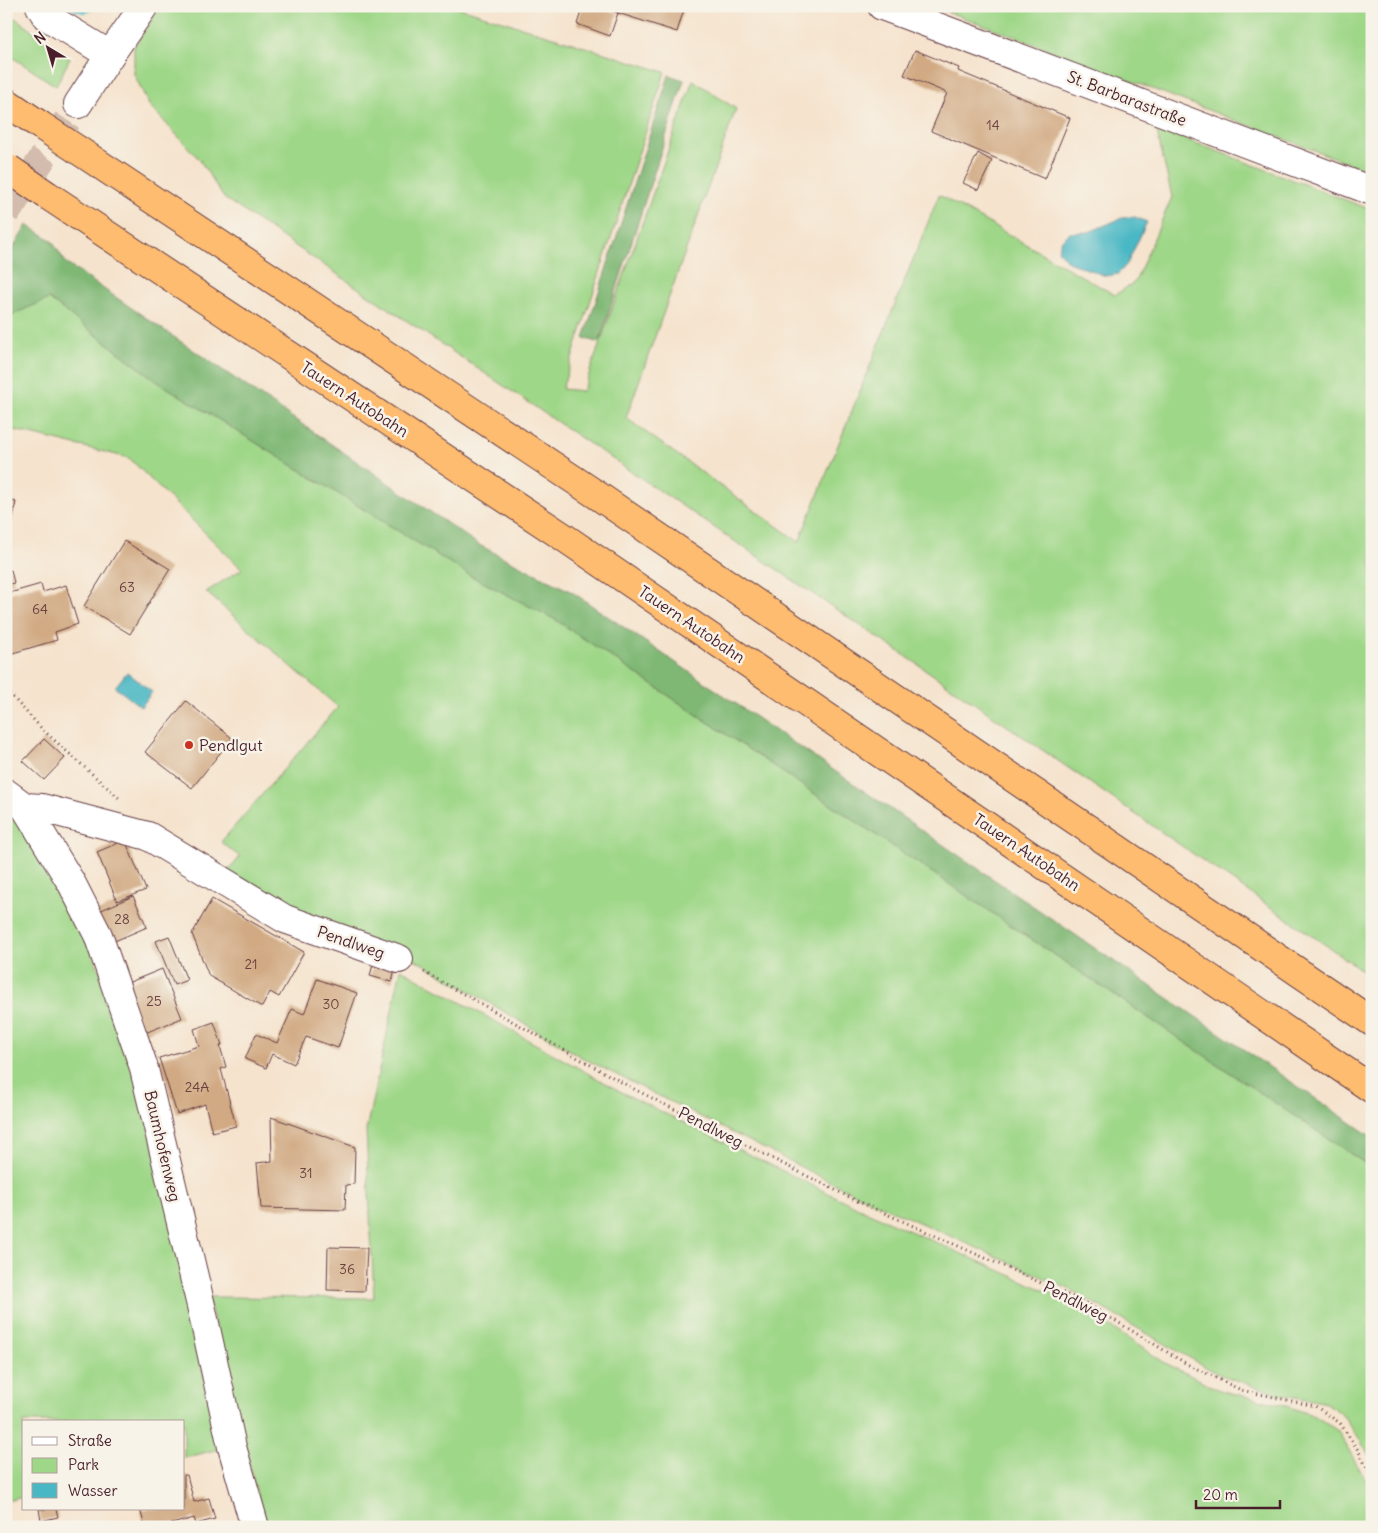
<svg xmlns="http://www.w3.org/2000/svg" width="1378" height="1533" viewBox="0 0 1378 1533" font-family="Delius,sans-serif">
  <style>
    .green { fill: #9fd788; stroke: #747b5a }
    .forest { fill: #7fb874; stroke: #646c50 }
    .water { fill: #49b7c4; stroke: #4a6b78 }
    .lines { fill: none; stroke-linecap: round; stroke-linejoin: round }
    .stream { stroke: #49b7c4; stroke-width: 9 }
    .building { fill: #d1aa84 }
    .minor-tunnel { stroke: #d3bcad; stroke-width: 28; stroke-dasharray: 28 14; stroke-linecap: butt }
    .minor-casing { stroke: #643c43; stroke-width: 30 }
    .highway-casing { stroke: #643c43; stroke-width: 30 }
    .path { stroke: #643c43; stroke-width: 3; stroke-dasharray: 1 4; stroke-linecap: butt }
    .minor { stroke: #fff; stroke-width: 28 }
    .highway { stroke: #febc70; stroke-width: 28 }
    .highway-bridge-casing { stroke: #643c43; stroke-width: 30; stroke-linecap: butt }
    .highway-bridge { stroke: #febc70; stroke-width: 28 }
    .poi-dot { fill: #c8321e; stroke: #f7f3e8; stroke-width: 2 }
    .labels { text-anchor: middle; stroke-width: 5; stroke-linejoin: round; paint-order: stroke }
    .number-label { font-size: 14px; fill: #6c4241 }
    .street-label { font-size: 16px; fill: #4a1f2b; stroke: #f7f3e8 }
    .poi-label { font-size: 16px; fill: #4a1f2b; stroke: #f7f3e8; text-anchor: start }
  </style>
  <rect width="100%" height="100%" fill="#f7f3e8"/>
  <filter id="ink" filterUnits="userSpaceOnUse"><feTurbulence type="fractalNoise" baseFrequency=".02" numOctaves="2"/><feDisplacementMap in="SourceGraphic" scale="10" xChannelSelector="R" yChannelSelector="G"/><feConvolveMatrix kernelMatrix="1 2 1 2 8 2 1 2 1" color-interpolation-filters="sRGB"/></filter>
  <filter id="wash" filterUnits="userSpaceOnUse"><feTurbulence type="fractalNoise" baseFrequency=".0096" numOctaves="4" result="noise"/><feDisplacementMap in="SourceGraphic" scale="20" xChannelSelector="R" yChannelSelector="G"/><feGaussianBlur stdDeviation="1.12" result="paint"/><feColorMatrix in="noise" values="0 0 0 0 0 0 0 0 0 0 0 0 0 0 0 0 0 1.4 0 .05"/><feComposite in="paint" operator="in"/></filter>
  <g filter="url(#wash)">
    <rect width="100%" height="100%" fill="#f5e3cd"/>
    <g class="green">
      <polygon points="161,6 454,6 665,72 562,389 583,391 693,80 736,109 626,418 799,542 939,195 1115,295 1135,282 1172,197 1156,128 1372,210 1372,977 916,663 224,198 199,159 149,105 134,74 134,47"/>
      <polygon points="932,6 1372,6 1372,172 986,26"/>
      <polygon points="6,14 18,20 70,58 56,86 6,53"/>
      <polygon points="49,299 158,382 471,576 556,620 1372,1168 1372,1461 1365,1448 1344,1417 1327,1403 1275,1393 1218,1374 1069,1289 849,1191 583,1058 418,961 379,944 285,913 224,876 240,857 221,842 338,707 206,592 242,569 129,458 6,428 6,317"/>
      <polygon points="6,813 27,832 70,895 141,1078 219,1449 184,1458 184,1422 24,1422 24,1497 6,1501"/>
      <polygon points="401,969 625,1094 869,1213 1053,1294 1100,1320 1165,1363 1222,1391 1284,1405 1315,1416 1338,1431 1372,1491 1372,1527 265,1527 208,1297 374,1298 366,1130"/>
    </g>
    <g class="forest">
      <polygon points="669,75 684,80 599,343 584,338"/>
      <polygon points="27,225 51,240 67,264 479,545 572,592 1372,1137 1372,1168 556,620 471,576 158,382 49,299 6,317 6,260"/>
    </g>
    <g class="water">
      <polygon points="1135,217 1147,222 1127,264 1118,274 1106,276 1068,262 1058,250 1061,241 1070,233 1089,232 1122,218"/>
      <polygon points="127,672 152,692 141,707 115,687"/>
    </g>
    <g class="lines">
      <polyline class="stream" points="75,6 85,9 91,6"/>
    </g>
    <g id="blocks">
      <g class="building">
        <polygon points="583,6 598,6 618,13 610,36 577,24"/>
        <polygon points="620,6 685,6 677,32 618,13"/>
        <polygon points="915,50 959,68 958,71 1070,118 1045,179 931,131 947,93 904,75"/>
        <polygon points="978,153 992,161 978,190 963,183"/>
        <polygon points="6,500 16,502 7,546 6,546"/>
        <polygon points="124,541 170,569 130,634 84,606"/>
        <polygon points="11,570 14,583 6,585 6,571"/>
        <polygon points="41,584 43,592 66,585 78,624 55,632 57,640 6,655 6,594"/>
        <polygon points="186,701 232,738 192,788 145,752"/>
        <polygon points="44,739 65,758 44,780 23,761"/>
        <polygon points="125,840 146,890 117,901 97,852"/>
        <polygon points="133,896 147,927 110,943 97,912"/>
        <polygon points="212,899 304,952 279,997 270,992 262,1007 209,976 192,934"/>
        <polygon points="169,936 187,980 174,985 156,941"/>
        <polygon points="374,960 396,966 392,982 370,976"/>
        <polygon points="162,969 182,1018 145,1033 125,984"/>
        <polygon points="317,979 357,993 338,1048 306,1037 294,1064 272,1054 266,1068 245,1059 256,1034 277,1043 292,1009 304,1014"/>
        <polygon points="214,1022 222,1045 220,1046 226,1067 221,1069 236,1126 212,1132 205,1104 177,1114 159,1058 199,1046 194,1029"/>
        <polygon points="271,1117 355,1147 354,1184 346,1185 345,1210 261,1208 257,1163 272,1161"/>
        <polygon points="328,1247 367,1248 365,1291 327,1290"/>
        <polygon points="184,1475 187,1475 194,1502 209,1498 215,1519 196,1524 194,1518 160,1527 145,1527 140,1509 184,1509"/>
        <polygon points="39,1509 56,1509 58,1517 41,1521"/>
      </g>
    </g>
  </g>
  <g filter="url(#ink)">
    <use href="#blocks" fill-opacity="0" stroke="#643c43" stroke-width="1"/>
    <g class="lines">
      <polyline class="minor-tunnel" points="6,214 78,104"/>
      <defs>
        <g id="minor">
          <polyline points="40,6 46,16 110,55"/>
          <polyline points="882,6 1372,191"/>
          <polyline points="78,104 110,55 144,6"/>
          <polyline points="6,793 25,807 72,884 98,935 143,1065 202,1310 232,1447 255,1527"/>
          <polyline points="25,807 42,808 148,836 285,919 399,959"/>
        </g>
        <g id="highway">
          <polyline points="6,102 40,125"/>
          <polyline points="78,150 594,493 1372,1022"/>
          <polyline points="47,195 562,536 1372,1089"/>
        </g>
      </defs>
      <use href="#minor" class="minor-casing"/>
      <use href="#highway" class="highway-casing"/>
      <g class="path">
        <polyline points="6,690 44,731 119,798"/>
        <polyline points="424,972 632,1088 855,1200 1086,1303 1187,1364 1241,1390 1315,1406 1340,1423 1358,1450 1372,1478"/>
      </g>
      <use href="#minor" class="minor"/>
      <use href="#highway" class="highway"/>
      <defs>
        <g id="highway-bridge">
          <polyline points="40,125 78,150"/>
          <polyline points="9,169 47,195"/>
        </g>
      </defs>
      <use href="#highway-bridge" class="highway-bridge-casing"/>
      <use href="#highway-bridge" class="highway-bridge"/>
    </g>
  </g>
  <circle class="poi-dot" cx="189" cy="745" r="5"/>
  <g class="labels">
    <g class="number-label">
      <text x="993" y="130">14</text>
      <text x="127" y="592">63</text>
      <text x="40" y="614">64</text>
      <text x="122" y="924">28</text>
      <text x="251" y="969">21</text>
      <text x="154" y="1006">25</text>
      <text x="331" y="1009">30</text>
      <text x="197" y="1092">24A</text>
      <text x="306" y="1178">31</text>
      <text x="347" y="1274">36</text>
    </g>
    <g class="street-label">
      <text transform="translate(1127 98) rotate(21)" y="6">St. Barbarastraße</text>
      <text transform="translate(355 399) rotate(33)" y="6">Tauern Autobahn</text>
      <text transform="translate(692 624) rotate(34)" y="6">Tauern Autobahn</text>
      <text transform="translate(1027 852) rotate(34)" y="6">Tauern Autobahn</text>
      <text transform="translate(351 942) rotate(19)" y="6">Pendlweg</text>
      <text transform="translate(711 1127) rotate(27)" y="6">Pendlweg</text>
      <text transform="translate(163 1146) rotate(77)" y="6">Baumhofenweg</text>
      <text transform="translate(1076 1301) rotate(27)" y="6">Pendlweg</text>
    </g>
    <g class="poi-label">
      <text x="199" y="751">Pendlgut</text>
    </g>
  </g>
  <rect width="1378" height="1533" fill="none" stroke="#f7f3e8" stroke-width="25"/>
  <rect x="22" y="1420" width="162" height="90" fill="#f7f3e8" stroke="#b29e9c"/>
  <rect x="32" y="1437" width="25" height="8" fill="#ffffff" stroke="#b29e9c"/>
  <text x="68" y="1446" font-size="15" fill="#4a1f2b">Straße</text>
  <rect x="32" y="1458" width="25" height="15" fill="#9fd788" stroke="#b29e9c"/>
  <text x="68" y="1470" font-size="15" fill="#4a1f2b">Park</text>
  <rect x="32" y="1483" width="25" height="15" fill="#49b7c4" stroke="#b29e9c"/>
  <text x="68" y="1496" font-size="15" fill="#4a1f2b">Wasser</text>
  <g transform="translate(48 48) rotate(322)" stroke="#f7f3e8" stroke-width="4" paint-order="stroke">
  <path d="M0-4L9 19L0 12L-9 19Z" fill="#4a1f2b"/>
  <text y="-8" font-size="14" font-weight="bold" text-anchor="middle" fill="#4a1f2b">N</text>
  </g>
  <path d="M1196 1500v8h84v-8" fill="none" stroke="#4a1f2b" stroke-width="2.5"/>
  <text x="1203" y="1500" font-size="15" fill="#4a1f2b" stroke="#f7f3e8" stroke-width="4" paint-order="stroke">20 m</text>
</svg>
